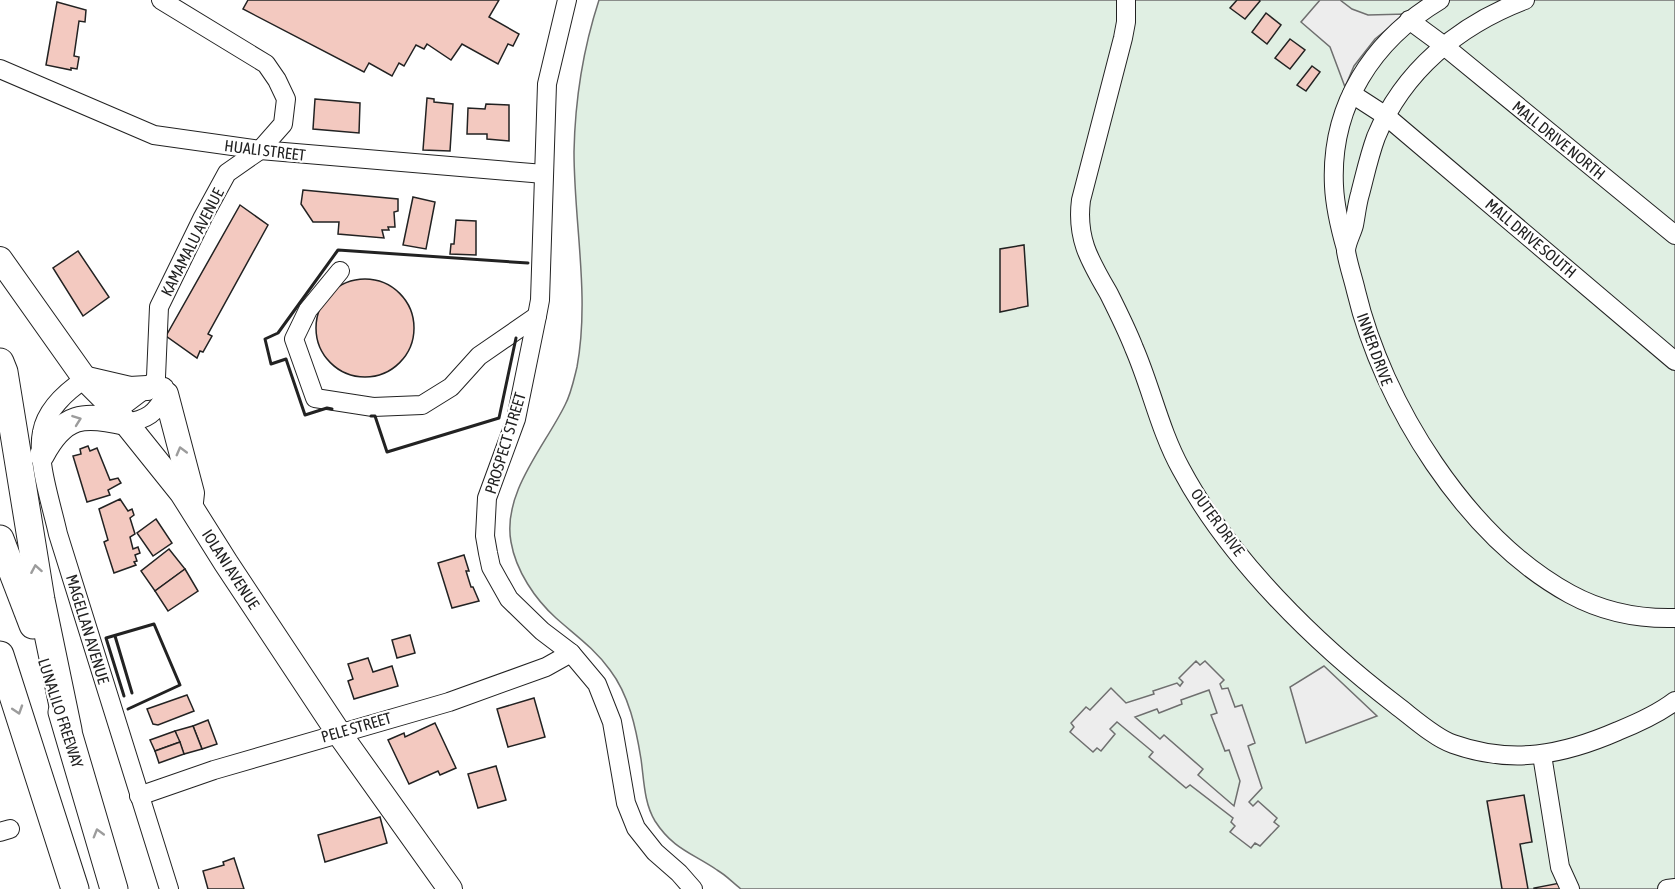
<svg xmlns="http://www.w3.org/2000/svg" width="1675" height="889" viewBox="0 0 1675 889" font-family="'Asap Condensed',sans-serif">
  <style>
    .green { fill: #e0efe3; stroke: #6f6f6f; stroke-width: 1.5 }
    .parking { fill: #ededed; stroke: #6f6f6f; stroke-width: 1.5; fill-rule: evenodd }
    .building { fill: #f3c9c0; stroke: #222; stroke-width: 1.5 }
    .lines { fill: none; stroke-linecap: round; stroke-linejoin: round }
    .minor-casing { stroke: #222; stroke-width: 20 }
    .major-casing { stroke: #222; stroke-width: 26 }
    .highway-casing { stroke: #222; stroke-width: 29 }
    .minor { stroke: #fff; stroke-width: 18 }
    .major { stroke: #fff; stroke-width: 24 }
    .highway { stroke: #fff; stroke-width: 27 }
    .wall { stroke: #222; stroke-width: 3 }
    .oneway { stroke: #9c9c9c }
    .labels { text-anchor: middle; stroke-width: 4.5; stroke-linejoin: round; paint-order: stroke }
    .street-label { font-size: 16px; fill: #222; stroke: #fff }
  </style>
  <rect width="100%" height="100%" fill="#fff"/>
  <path class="green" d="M599 0H1675V889H741C733 883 726 875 717 870 692 853 673 849 655 821 644 803 644 780 641 759 636 728 629 695 610 670 594 648 575 635 556 618 535 599 516 571 511 542 502 493 545 446 565 405 571 394 574 379 577 367 590 296 574 223 574 152 575 100 583 49 599 0Z"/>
  <g class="parking">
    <polygon points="1320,0 1340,0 1352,9 1368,15 1406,14 1375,39 1354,66 1345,87 1330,47 1301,22"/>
    <path d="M1196 661 1200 665 1205 661 1224 680 1220 684 1222 689 1228 688 1235 707 1242 705 1255 743 1248 746 1262 788 1249 802 1253 806 1258 801 1277 818 1274 822 1279 826 1260 846 1255 843 1251 848 1230 832 1235 826 1231 822 1233 818 1190 785 1186 788 1149 757 1153 752 1117 722 1110 729 1115 734 1101 751 1097 748 1093 752 1070 732 1074 727 1071 723 1086 707 1090 710 1111 688 1126 703 1154 694 1153 691 1177 683 1180 686 1183 682 1179 678ZM1209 690 1217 713 1211 715 1225 751 1229 750 1240 781 1234 806 1198 775 1203 769 1164 735 1160 739 1135 717 1157 709 1159 713 1182 704 1181 700Z"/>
    <polygon points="1324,666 1377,716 1306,743 1290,687"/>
  </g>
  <g class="building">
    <polygon points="248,0 499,0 489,17 519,34 513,46 508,44 498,64 462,44 451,60 427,44 424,49 416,45 404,66 399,63 392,76 369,63 364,72 243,9"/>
    <polygon points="1237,0 1259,0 1260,1 1245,19 1230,8"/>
    <polygon points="57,2 86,10 85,22 79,21 74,56 79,57 77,69 71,68 71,70 46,65"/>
    <polygon points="1266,13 1281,25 1267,44 1252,32"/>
    <polygon points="1290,39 1305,50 1290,69 1275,58"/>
    <polygon points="1312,66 1320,72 1306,91 1297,85"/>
    <polygon points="427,98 434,99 434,102 453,104 450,151 423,150"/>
    <polygon points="315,99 360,103 359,133 313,129"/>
    <polygon points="486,104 509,105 509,141 487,139 487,134 467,134 468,108 485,109"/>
    <polygon points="303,190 398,199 398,211 394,212 395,227 388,227 389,230 382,230 384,238 338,234 339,222 313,222 301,204"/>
    <polygon points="413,197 435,202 426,249 403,245"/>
    <polygon points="240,205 268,225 208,334 212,336 203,352 200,351 197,358 166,336"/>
    <polygon points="456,220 476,221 476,255 450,254 451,244 454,244"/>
    <polygon points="1024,245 1028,306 1000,312 1000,249"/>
    <polygon points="78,251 109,297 83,316 53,268"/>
    <circle cx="365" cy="328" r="49"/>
    <polygon points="88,446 90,451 97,448 110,480 118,478 121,483 108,490 110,495 87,502 73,456 81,454 80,449"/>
    <polygon points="120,499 128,511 132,509 134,515 130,518 135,534 130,537 133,549 138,547 140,553 135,555 137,561 134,562 136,565 114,573 104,542 108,540 99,509"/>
    <polygon points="156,519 172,543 153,556 137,533"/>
    <polygon points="169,549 185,569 155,591 141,571"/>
    <polygon points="464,555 469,571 466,571 471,587 473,587 479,601 452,608 438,563"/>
    <polygon points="185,569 198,591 168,611 155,591"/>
    <polygon points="410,635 415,653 397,658 392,640"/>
    <polygon points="368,658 373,672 392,666 398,686 354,699 348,681 353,679 348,664"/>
    <polygon points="187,695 194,711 158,725 153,724 147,709"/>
    <polygon points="534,698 545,737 508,747 497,709"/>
    <polygon points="208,720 217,744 202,749 193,726"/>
    <polygon points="435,723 456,768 440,775 438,771 409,784 388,740 404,733 405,737"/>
    <polygon points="193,726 202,749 184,754 175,731"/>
    <polygon points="175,731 180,742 155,751 150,740"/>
    <polygon points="180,742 184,754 159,763 155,751"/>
    <polygon points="496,766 506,800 478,808 468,774"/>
    <polygon points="1524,795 1532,842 1520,844 1528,889 1502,889 1487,801"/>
    <polygon points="380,817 387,843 325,862 318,835"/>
    <polygon points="234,858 244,889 208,889 203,871 224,865 223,862"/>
    <polygon points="1565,882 1567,889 1534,889 1534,888"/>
  </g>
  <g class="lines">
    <defs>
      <g id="minor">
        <polyline points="567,0 547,84 540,300 537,316 516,419 487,498 485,536 488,553 491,567 509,599 542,631 571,653 597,684 612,722 626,803 636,828 655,852 679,873 693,889"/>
        <path d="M1126 0V22L1123 38 1081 200C1076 239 1090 261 1109 294 1118 312 1127 330 1134 348 1151 387 1160 431 1181 469 1229 559 1316 644 1396 705 1412 717 1435 738 1453 744 1512 765 1563 755 1618 731 1638 723 1658 714 1675 701"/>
        <path d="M1525 0C1459 25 1403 71 1376 137 1369 156 1365 175 1360 194 1357 204 1356 215 1354 225 1352 233 1346 243 1346 251 1348 264 1353 278 1356 291 1383 404 1466 537 1570 594 1603 612 1638 619 1675 618"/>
        <polyline points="1409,20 1443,45 1675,235"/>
        <polyline points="0,69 154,135 260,150 544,174"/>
        <polyline points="1352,94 1386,116 1675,361"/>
        <path d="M1346 249C1340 228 1335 207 1334 186 1330 105 1373 40 1440 0"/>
        <polyline points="340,271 308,310 294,339 315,398 373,407 422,405 451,387 479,356 537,316"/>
        <path d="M85 379C67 391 46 410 42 432 36 460 52 506 58 534L169 889"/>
        <polyline points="116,411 153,383 156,377 159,307 203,217 227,173 260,150 283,124 286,99 277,80 266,64 161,0"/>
        <path d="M126 423C148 419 155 414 166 394L164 387"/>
        <polyline points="1542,755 1560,867 1570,889"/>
        <polyline points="139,796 214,770 449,702 546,667 571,653"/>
        <polyline points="0,832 10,829"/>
        <polyline points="1667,889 1675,888"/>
      </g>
      <g id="major">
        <polyline points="0,259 85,379 113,407 182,493 226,563 338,732 450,889"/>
        <polyline points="87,379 130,389 147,388"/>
        <polyline points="166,394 192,493 191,502"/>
        <path d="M42 455C64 414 83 413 126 423"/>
      </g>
      <g id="highway">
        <polyline points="0,362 4,372 41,600 68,730"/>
        <polyline points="0,539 33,625"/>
        <polyline points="0,655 75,889"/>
        <polyline points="62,712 114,889"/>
      </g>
    </defs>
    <use href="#minor" class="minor-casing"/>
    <use href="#major" class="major-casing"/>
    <use href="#highway" class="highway-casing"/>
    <use href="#minor" class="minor"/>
    <use href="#major" class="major"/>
    <use href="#highway" class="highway"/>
    <g class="wall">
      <polyline points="332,409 327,408 305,415 286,359 271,364 265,339 278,333 338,250 528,263"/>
      <polyline points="371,416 375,416 387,452 499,418 516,338"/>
      <polyline points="115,636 132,693"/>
      <polyline points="124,696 106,638 154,624 180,685 128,709"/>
    </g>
  </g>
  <defs><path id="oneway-chevron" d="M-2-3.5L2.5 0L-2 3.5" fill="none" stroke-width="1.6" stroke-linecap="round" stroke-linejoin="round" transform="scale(1.5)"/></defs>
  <g class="oneway">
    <use href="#oneway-chevron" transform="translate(77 420) rotate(-20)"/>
    <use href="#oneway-chevron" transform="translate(181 451) rotate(-105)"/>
    <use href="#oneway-chevron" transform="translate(36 569) rotate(-100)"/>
    <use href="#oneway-chevron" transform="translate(18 710) rotate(72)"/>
    <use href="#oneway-chevron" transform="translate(98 833) rotate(-106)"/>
  </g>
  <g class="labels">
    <g class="street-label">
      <text transform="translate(1559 140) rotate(39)" y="6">MALL DRIVE NORTH</text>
      <text transform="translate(265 150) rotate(7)" y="6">HUALI STREET</text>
      <text transform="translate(1531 238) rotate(40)" y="6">MALL DRIVE SOUTH</text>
      <text transform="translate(192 242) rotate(-63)" y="6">KAMAMALU AVENUE</text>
      <text transform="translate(1375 349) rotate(70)" y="6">INNER DRIVE</text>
      <text transform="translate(505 443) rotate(-73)" y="6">PROSPECT STREET</text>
      <text transform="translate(1218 522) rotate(54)" y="6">OUTER DRIVE</text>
      <text transform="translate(231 569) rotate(57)" y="6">IOLANI AVENUE</text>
      <text transform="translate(88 629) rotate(73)" y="6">MAGELLAN AVENUE</text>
      <text transform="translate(61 713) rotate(72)" y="6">LUNALILO FREEWAY</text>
      <text transform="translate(356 727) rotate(-16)" y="6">PELE STREET</text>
    </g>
  </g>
</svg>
